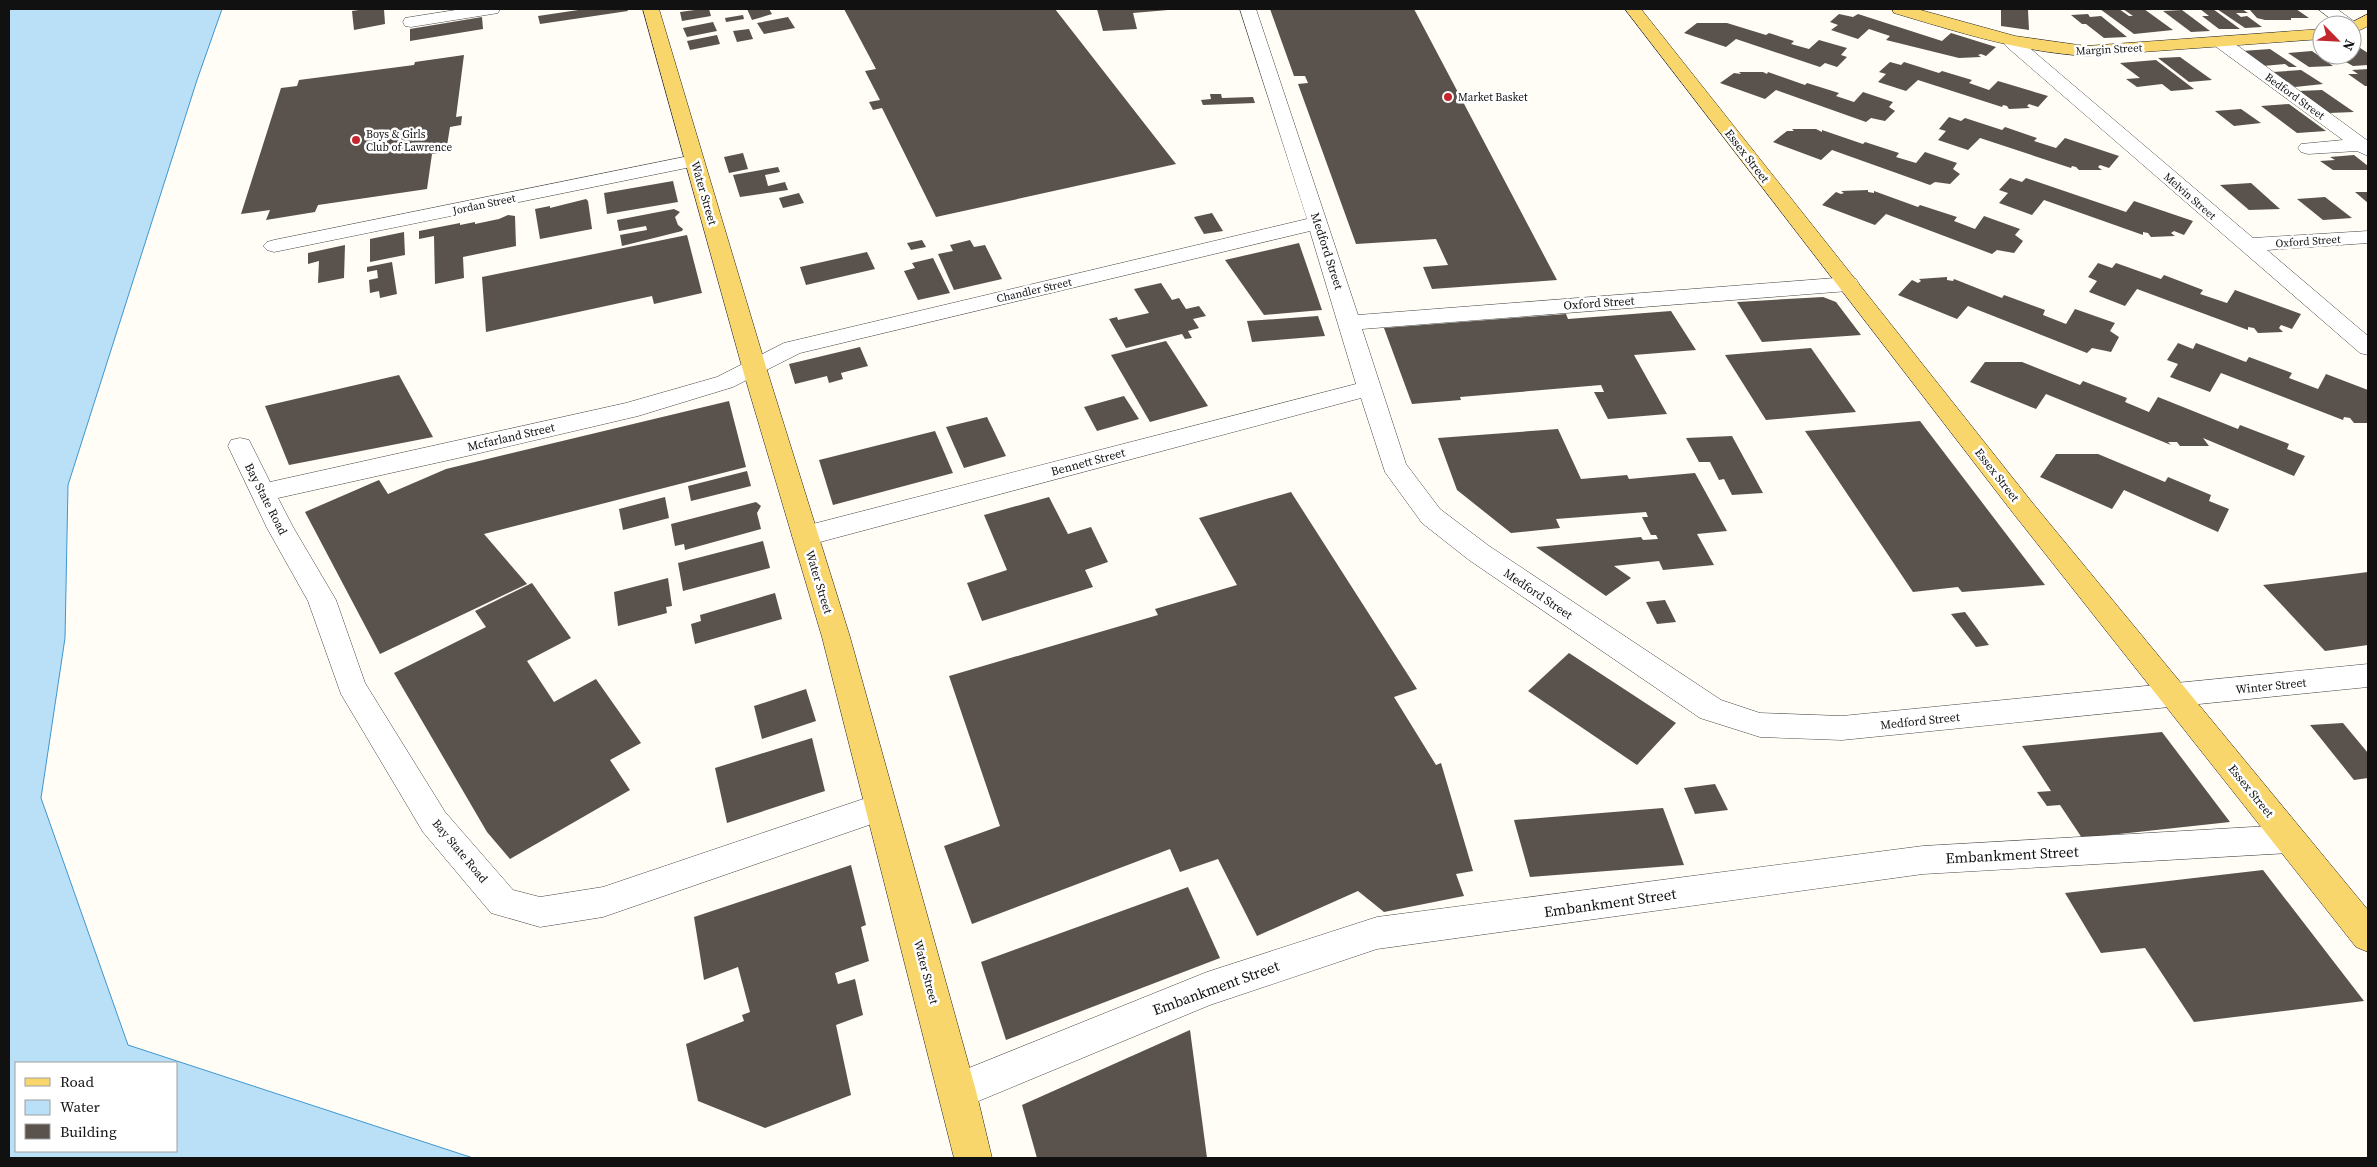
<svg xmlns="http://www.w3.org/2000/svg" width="2377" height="1167" viewBox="0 0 2377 1167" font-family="'Source Serif 4',serif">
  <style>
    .water { fill: #b9e0f7; stroke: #3f96cf; fill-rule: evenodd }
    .building { fill: #5a524d }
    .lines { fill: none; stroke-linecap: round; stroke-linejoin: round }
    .minor-casing { stroke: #444; stroke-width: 1 }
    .major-casing { stroke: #222; stroke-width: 1 }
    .minor { fill: #fff; fill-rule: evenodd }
    .major { fill: #f9d66b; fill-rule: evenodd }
    .poi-dot { fill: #c4262e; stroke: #fff; stroke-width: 2 }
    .labels { text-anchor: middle; stroke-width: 5; stroke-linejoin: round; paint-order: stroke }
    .far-street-label { font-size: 11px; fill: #111; stroke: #fff }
    .far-poi-label { font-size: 11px; fill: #111; stroke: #fff; text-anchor: start }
    .street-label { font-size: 12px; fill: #111; stroke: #fff }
    .near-street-label { font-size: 15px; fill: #111; stroke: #fff }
  </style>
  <rect width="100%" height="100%" fill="#fffdf5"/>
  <path class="water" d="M9 9H222L197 80 68 485 65 638 41 798 128 1045 473 1158H9ZM176 1063V1151H16V1063Z"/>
  <g class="building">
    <polygon points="366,9 384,9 385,24 354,30 352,11"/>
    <polygon points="585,9 627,9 628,11 540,24 538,16"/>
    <polygon points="702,9 709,9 711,16 682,21 680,12"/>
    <polygon points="747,9 769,9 772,14 752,20"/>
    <polygon points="844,9 1055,9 1176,164 936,217 882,108 873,110 869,102 880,100 865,71 876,69"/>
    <polygon points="1097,9 1168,9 1168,10 1133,13 1137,29 1103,31"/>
    <polygon points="1270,9 1414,9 1557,280 1432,289 1423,267 1448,265 1436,239 1356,244 1298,84 1308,83 1305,76 1294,76"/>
    <polygon points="2001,9 2028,10 2029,30 2001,26"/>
    <polygon points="2100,9 2119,9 2129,16 2133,16 2123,9 2144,9 2173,30 2134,34"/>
    <polygon points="2200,9 2213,9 2240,29 2219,29 2202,16 2209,16"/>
    <polygon points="2217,9 2242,9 2248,13 2236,13 2241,17 2247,16 2262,27 2245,28"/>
    <polygon points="2249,9 2296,9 2309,18 2291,18 2291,20 2265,20 2257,18"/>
    <polygon points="2182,10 2210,31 2191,32 2163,11"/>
    <polygon points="1839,14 1853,17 1858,14 1942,41 1951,33 1996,47 1986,56 1981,54 1978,55 1981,57 1959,58 1886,40 1890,36 1869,29 1858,39 1831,30 1838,25 1830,22"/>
    <polygon points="2088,14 2090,17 2101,16 2127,37 2104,38 2086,24 2082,24 2071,15"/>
    <polygon points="743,15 744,19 726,22 725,18"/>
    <polygon points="482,17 483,29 410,41 410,29"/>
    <polygon points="788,17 795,28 764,34 757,23"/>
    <polygon points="713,22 717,31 687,37 683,28"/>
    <polygon points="1697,23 1727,23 1766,35 1769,33 1794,41 1791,44 1809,49 1819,40 1847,48 1841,55 1847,57 1837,67 1825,63 1820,67 1736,39 1726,47 1684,33"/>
    <polygon points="749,29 753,39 737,42 733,31"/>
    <polygon points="717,35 720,44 690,50 687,41"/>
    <polygon points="2352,46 2357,46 2368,53 2368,65 2353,66 2346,62 2340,62 2330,55 2352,55"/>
    <polygon points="2270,49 2297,67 2289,67 2285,64 2263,66 2242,51"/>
    <polygon points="2312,51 2333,66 2309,67 2288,53"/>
    <polygon points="464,55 456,117 462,116 461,125 450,127 446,152 432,154 427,189 318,205 315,212 266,220 270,210 241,214 281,88 297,86 299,80 414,65 415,62"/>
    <polygon points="2180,57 2212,80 2189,82 2158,58"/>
    <polygon points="2156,60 2194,89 2171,91 2162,84 2137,87 2126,79 2140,78 2120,63"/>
    <polygon points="1890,62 1901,65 1904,62 1939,73 1942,71 1972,80 1969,83 1989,90 1998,81 2048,96 2038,107 2029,104 2027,106 2030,108 2009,109 2007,106 2003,105 2002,107 1918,80 1906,91 1878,82 1886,74 1879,72"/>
    <polygon points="2368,69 2368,86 2365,86 2348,74 2358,74 2352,70"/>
    <polygon points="2301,70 2323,84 2295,87 2273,72"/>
    <polygon points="1739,72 1763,72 1767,74 1768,72 1805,85 1807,83 1839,93 1836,96 1854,102 1863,92 1893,102 1889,107 1895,111 1885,121 1871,118 1866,122 1776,90 1765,99 1720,83 1734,73 1741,74"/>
    <polygon points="2322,90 2354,112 2329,113 2298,91"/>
    <polygon points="1210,94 1221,94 1222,98 1253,97 1255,103 1203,105 1201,100 1211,99"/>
    <polygon points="2289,104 2326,131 2297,133 2261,106"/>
    <polygon points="2241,109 2261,123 2234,126 2215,111"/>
    <polygon points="1949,117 1961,121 1965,118 2002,130 2005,127 2037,138 2034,141 2056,148 2065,138 2119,156 2109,168 2100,165 2098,167 2102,170 2079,170 2076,167 2072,166 2071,168 1980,138 1968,150 1938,140 1946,131 1939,129"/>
    <polygon points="1792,129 1816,129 1822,132 1822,130 1863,144 1865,142 1899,153 1896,157 1916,163 1925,152 1957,163 1953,169 1960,174 1950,184 1935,182 1930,185 1832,150 1821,160 1773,142 1787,131 1794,131"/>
    <polygon points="743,153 748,169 729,173 724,157"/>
    <polygon points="2354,155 2368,166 2368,170 2333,170 2320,161 2335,160 2330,157"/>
    <polygon points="778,167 780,172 765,175 768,186 785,182 788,190 740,197 733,175"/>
    <polygon points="2010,178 2022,182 2026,178 2126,212 2134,201 2193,221 2184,235 2174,231 2171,233 2175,236 2151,237 2148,233 2143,232 2143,235 2044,200 2032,215 1999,203 2008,193 1999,190"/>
    <polygon points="673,181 678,202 607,214 604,193"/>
    <polygon points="2251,183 2280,209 2249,210 2220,185"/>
    <polygon points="1868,190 1868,192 1874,193 1874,191 1918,207 1920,205 1957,217 1954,221 1975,229 1984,216 2020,229 2015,235 2023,241 2014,253 1997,250 1992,254 1886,214 1875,225 1822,205 1836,192 1841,194 1844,193 1841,191"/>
    <polygon points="2355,192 2368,192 2368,203"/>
    <polygon points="799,193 804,203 783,208 779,198"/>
    <polygon points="2325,197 2352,218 2323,220 2297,199"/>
    <polygon points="586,199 588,201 592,229 540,239 535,209 550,206 550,208"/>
    <polygon points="674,209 680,212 675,217 678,225 683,229 682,231 622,246 620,235 647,230 646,226 619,231 617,220"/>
    <polygon points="1212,213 1223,231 1204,234 1194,217"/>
    <polygon points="508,215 515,216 516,246 463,257 464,278 435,284 434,236 419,239 419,231 460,223 460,225 475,222 475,224 499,219"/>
    <polygon points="404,232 405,255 370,262 370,239"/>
    <polygon points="687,235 702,293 654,304 652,296 486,332 482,277"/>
    <polygon points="922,240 926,247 911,250 907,243"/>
    <polygon points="970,240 974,247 985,245 1002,279 954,290 938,254 953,251 950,245"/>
    <polygon points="1299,243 1322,310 1264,315 1225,260"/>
    <polygon points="345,245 344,278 318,283 319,261 308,264 308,253"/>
    <polygon points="867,252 875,269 806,285 800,267"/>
    <polygon points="933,258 950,293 918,300 904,271 915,268 912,263"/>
    <polygon points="392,262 397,294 380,298 379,291 370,293 369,280 378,278 377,270 367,272 367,267"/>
    <polygon points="2098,263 2112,268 2116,263 2161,279 2164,275 2203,290 2200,294 2227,303 2235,290 2301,314 2292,329 2281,325 2279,328 2283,332 2258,333 2254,328 2248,327 2248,330 2137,289 2125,306 2089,292 2097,281 2088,277"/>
    <polygon points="1947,277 1947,280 1953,281 1954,279 2002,298 2004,295 2045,310 2043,315 2066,324 2075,309 2115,323 2110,331 2119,337 2111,352 2092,348 2087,353 1968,306 1957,319 1898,295 1912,280 1918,283 1921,281 1919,279"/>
    <polygon points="1161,283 1172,300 1179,298 1186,309 1199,306 1206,316 1193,319 1199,328 1188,331 1192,338 1185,339 1182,334 1126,348 1109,319 1117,317 1118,320 1149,313 1134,289"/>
    <polygon points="1823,297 1836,302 1861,335 1762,342 1737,302"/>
    <polygon points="1671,311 1696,350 1634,355 1667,414 1608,419 1594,392 1604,392 1601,385 1460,397 1461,400 1412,404 1384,328 1566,314 1568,319"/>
    <polygon points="1318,316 1325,336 1252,342 1247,321"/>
    <polygon points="1166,341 1208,406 1150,422 1111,355"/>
    <polygon points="2178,343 2193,349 2196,343 2246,362 2249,357 2292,373 2289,378 2318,389 2326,374 2368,390 2368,423 2354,423 2350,418 2344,417 2343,420 2221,373 2210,392 2170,377 2178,364 2167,360"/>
    <polygon points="860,347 868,366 841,373 843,379 829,383 827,376 795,384 789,364"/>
    <polygon points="1811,348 1856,412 1766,420 1725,355"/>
    <polygon points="1985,362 2022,362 2080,385 2083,381 2127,398 2125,402 2149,412 2158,397 2238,429 2240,425 2289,444 2287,449 2305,456 2294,476 2203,438 2209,446 2180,446 2177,442 2168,442 2171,445 2046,394 2036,409 1970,382"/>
    <polygon points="399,375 433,437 289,465 265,406"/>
    <polygon points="1124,396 1139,419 1097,431 1084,407"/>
    <polygon points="729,401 746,467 484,534 527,584 380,654 305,512 379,480 388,494 446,469"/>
    <polygon points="987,417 1006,456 964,468 946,427"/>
    <polygon points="1920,421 2045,585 1962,592 1958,587 1913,592 1805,431"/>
    <polygon points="1558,429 1581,479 1627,475 1629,479 1695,473 1727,531 1697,534 1714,565 1663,570 1659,561 1614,566 1631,578 1606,596 1536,547 1641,537 1643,540 1658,539 1656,535 1651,535 1642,517 1648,517 1646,512 1556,519 1560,528 1511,533 1457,490 1438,438"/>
    <polygon points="935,431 953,473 833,505 819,460"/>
    <polygon points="1732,436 1763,493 1732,495 1724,479 1719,480 1710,462 1699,462 1686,438"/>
    <polygon points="2056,454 2098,454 2165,482 2168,477 2211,495 2209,501 2229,509 2218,532 2124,490 2112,509 2040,477"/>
    <polygon points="747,471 751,486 691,501 688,486"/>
    <polygon points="1291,492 1417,689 1394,697 1436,765 1441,763 1473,871 1456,874 1464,896 1384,912 1358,891 1257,936 1218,859 1180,872 1170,849 972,924 944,846 1000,826 949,676 1158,615 1155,609 1237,585 1199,518"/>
    <polygon points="665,497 669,518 623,530 619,509"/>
    <polygon points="1049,497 1068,534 1091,527 1108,562 1085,570 1093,587 982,621 967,583 1007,570 984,515"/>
    <polygon points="756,502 761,506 757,513 761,529 685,550 684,544 675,546 671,524"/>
    <polygon points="763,541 770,568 683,591 678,563"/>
    <polygon points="2368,572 2368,645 2325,651 2263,585"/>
    <polygon points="668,578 672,606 666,607 667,613 618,626 614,592"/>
    <polygon points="532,583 571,638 527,661 554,702 596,679 641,743 610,760 630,790 510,859 487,832 394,673 486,627 475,611"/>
    <polygon points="775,593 782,619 695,644 691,624 701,621 700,615"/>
    <polygon points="1665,600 1676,622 1657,624 1646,602"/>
    <polygon points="1965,612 1989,645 1976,647 1951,614"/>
    <polygon points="1569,653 1676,723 1637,765 1528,691"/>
    <polygon points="806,689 816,721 762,739 754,706"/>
    <polygon points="2343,723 2368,753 2368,778 2354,780 2310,725"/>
    <polygon points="2162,732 2230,822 2082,838 2060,805 2047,806 2037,792 2051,791 2022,746"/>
    <polygon points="812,738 825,791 727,823 715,768"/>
    <polygon points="1715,784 1728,810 1695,814 1684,788"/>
    <polygon points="1663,808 1684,865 1530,877 1514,820"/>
    <polygon points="851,865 866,925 861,927 869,961 835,973 838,984 855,979 863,1015 836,1025 851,1095 765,1128 698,1101 686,1044 744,1021 742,1015 750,1012 738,967 704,980 694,917"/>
    <polygon points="2263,870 2364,1001 2194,1022 2145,948 2101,953 2065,893"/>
    <polygon points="1188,887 1220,958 1006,1040 981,962"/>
    <polygon points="1190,1030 1207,1158 1037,1158 1022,1105"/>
  </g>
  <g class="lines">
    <defs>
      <g id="minor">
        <polygon points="462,9 500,9 498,13 492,14 411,27 405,26 403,22 405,18 411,17"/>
        <polygon points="1240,9 1256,9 1358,315 1848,277 1856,279 1859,284 1856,289 1848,291 1362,329 1406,464 1440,509 1489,546 1721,700 1760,713 1842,716 2368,664 2368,687 1842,740 1760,737 1700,718 1469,560 1422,523 1385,472 1361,398 805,546 796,543 792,536 796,529 805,526 1356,384 1310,231 800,353 733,387 638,416 467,456 278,498 293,527 336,600 365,683 445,812 513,890 540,897 603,887 881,793 892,797 897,807 892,817 603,917 540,927 491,913 423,832 341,694 308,601 267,528 228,446 231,440 240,438 249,440 270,482 626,403 717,377 784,343 1307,219"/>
        <polygon points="2318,9 2337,9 2359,25 2357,29 2352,30 2352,25 2339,25"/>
        <polygon points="2221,37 2227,38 2368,141 2368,156 2357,151 2308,154 2301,152 2298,148 2301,144 2343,140 2215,46 2212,42 2215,38"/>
        <polygon points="2013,38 2019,39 2253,238 2368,231 2368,243 2267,250 2368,336 2368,355 2360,353 2007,47 2004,43 2007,39"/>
        <polygon points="694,155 701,157 704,161 701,165 274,252 267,250 263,246 267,242 274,240"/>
        <polygon points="2290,825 2301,829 2306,839 2301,849 2290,853 1923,874 1377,949 1210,1005 957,1110 944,1104 938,1091 944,1078 1207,972 1377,917 1923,846"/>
      </g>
      <g id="major">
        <polygon points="643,9 659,9 766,367 850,637 976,1091 992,1158 954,1158 822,637 742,367"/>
        <polygon points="1625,9 1641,9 2031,501 2368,910 2368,952 2356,947 2013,513"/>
        <path d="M1892 9H1917L2015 36 2086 46 2322 29V39L2086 56C2020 52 1958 32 1894 13Z"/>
        <polygon points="2368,14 2368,26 2352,34 2352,25 2347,25"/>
      </g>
    </defs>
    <use href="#minor" class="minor-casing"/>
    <use href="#major" class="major-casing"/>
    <use href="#minor" class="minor"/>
    <use href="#major" class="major"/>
  </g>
  <g class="poi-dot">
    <circle cx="1448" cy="97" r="5"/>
    <circle cx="356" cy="140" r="5"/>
  </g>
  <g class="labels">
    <g class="far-street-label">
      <text transform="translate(2109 49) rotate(-3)" y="4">Margin Street</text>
      <text transform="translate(2295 96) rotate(36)" y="4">Bedford Street</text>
      <text transform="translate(2190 196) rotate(41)" y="4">Melvin Street</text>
      <text transform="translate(484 204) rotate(-12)" y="4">Jordan Street</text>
      <text transform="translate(2308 241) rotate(-4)" y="4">Oxford Street</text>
      <text transform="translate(1034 290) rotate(-13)" y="4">Chandler Street</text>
    </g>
    <g class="far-poi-label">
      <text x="1458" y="101">Market Basket</text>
      <text x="366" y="138">Boys &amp; Girls<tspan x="366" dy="13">Club of Lawrence</tspan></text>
    </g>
    <g class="street-label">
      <text transform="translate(1747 156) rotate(52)" y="4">Essex Street</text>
      <text transform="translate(704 193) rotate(74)" y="4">Water Street</text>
      <text transform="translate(1327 251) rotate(72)" y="4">Medford Street</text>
      <text transform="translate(1599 303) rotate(-4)" y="4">Oxford Street</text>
      <text transform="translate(511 437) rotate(-13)" y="4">Mcfarland Street</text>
      <text transform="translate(1088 462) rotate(-15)" y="4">Bennett Street</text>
      <text transform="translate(1997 475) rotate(52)" y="4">Essex Street</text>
      <text transform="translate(266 499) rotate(63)" y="4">Bay State Road</text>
      <text transform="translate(819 582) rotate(73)" y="4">Water Street</text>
      <text transform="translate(1538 594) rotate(34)" y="4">Medford Street</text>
      <text transform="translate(2271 686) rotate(-6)" y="4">Winter Street</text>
      <text transform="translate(1920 721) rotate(-6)" y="4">Medford Street</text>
      <text transform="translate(2251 791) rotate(51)" y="4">Essex Street</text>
      <text transform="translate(460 851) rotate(50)" y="4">Bay State Road</text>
      <text transform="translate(926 972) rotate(75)" y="4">Water Street</text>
    </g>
    <g class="near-street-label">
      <text transform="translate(2012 855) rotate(-3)" y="5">Embankment Street</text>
      <text transform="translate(1610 903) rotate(-8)" y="5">Embankment Street</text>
      <text transform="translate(1216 988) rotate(-20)" y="5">Embankment Street</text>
    </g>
  </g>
  <rect width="2377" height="1167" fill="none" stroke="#111111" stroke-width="20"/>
  <rect x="15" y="1062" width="162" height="90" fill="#ffffff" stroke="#a0a0a0"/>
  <rect x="25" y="1078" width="25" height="8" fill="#f9d66b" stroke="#a0a0a0"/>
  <text x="60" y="1087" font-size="15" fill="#111111">Road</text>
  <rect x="25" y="1100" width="25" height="15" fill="#b9e0f7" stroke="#a0a0a0"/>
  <text x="60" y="1112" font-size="15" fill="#111111">Water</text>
  <rect x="25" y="1124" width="25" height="15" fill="#5a524d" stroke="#a0a0a0"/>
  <text x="60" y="1137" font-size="15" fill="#111111">Building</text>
  <g transform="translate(2337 40) rotate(114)"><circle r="24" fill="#ffffff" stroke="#a0a0a0"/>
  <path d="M0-4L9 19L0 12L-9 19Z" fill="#c4262e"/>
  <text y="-8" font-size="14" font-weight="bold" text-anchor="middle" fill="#111111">N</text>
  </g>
</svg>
